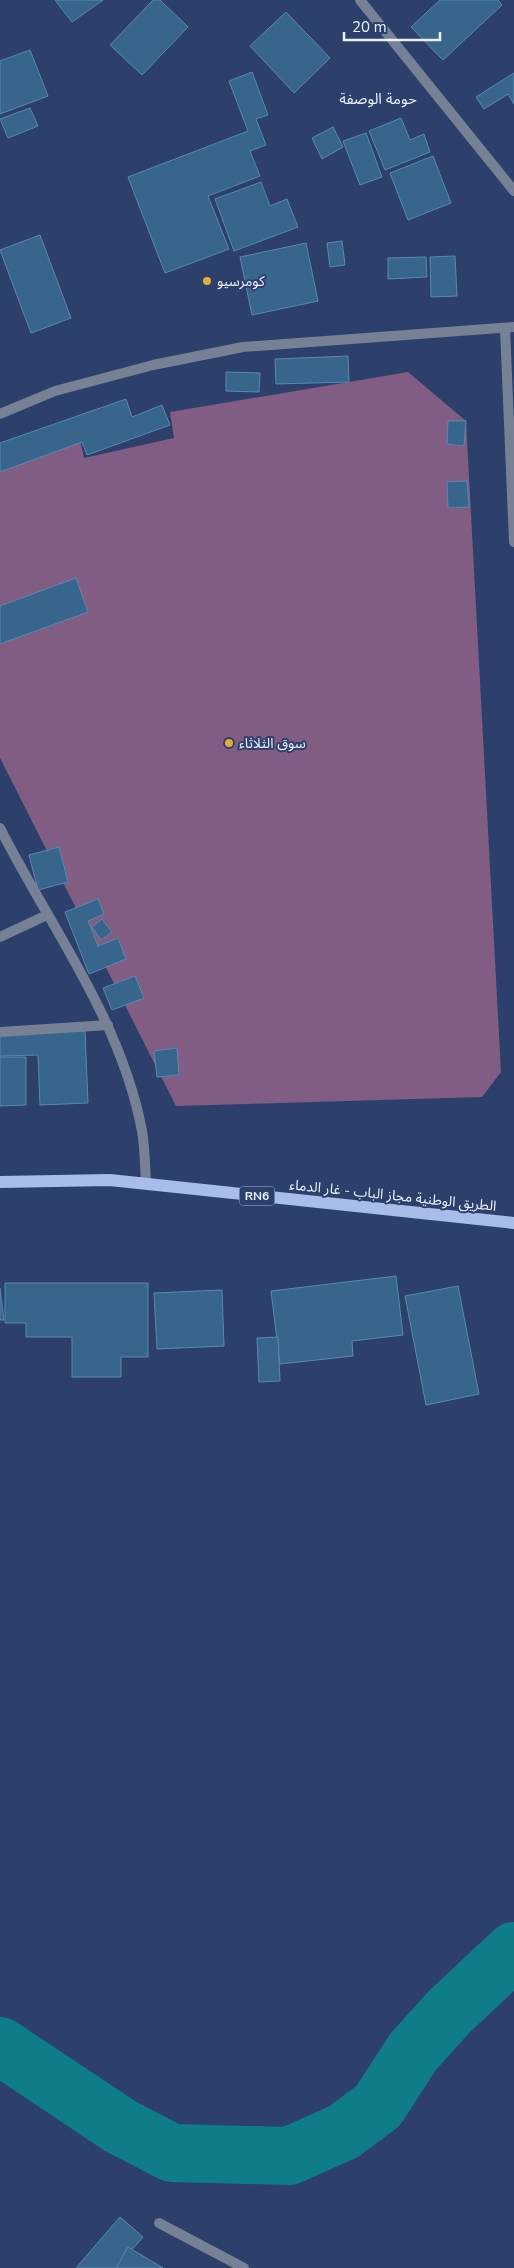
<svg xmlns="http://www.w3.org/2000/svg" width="514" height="2268" viewBox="0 0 514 2268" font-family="'Nunito Sans','Noto Sans Arabic',sans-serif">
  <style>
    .green { fill: #815d83 }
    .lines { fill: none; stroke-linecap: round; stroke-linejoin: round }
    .river { stroke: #0e7d87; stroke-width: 58 }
    .building { fill: #37658b; stroke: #5989b0 }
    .service { stroke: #768196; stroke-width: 10 }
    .minor { stroke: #768196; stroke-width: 10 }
    .tertiary { stroke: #768196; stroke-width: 10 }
    .primary { stroke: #a8bdea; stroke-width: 12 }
    .poi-dot { fill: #e2af34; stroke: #2d406c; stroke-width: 2 }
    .labels { text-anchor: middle; stroke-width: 4; stroke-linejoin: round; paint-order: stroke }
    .shield { fill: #2d406c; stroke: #b1bbd0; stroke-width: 1 }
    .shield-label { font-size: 12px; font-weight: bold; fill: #eaf0fb }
    .poi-label { font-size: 14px; fill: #eaf0fb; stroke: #2d406c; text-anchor: start }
    .street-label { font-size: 14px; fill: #eaf0fb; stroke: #2d406c }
    .neighbourhood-label { font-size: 15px; fill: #eaf0fb; stroke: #2d406c }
  </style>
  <rect width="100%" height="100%" fill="#2d406c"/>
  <polygon class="green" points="408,372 466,421 501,1072 482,1097 176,1106 0,758 0,457 77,425 84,458 174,438 170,412"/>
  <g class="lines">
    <polyline class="river" points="0,2046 120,2126 172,2153 289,2156 343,2132 378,2106 413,2052 449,2012 514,1951"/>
  </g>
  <g class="building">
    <polygon points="55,0 103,0 72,22"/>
    <polygon points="153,0 160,0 188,27 142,75 110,45"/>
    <polygon points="440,0 498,0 502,5 443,60 411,27"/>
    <polygon points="286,12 330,58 294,93 250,46"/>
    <polygon points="30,50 48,96 0,114 0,61"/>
    <polygon points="252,72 268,115 256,119 266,145 250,151 260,176 208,196 229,249 165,273 128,177 248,131 229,81"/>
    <polygon points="514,73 514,104 508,94 484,109 476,97"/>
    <polygon points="30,108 38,126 8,138 0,119"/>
    <polygon points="401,118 410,140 424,134 430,152 385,170 369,131"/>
    <polygon points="333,127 343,147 322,159 312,138"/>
    <polygon points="366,133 382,177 360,185 343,141"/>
    <polygon points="433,156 451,203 408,220 390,173"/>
    <polygon points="261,182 270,206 287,199 298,227 234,251 215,199"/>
    <polygon points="40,235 71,318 31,333 0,250"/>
    <polygon points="342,241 345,265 330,267 327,243"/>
    <polygon points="306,243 318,301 252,315 240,257"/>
    <polygon points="455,256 457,296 431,297 430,257"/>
    <polygon points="426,257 427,277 388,279 388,258"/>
    <polygon points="348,356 349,382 276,384 275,359"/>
    <polygon points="226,372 260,373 259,392 226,391"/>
    <polygon points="126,399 132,417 162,405 170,425 87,455 82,442 0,472 0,443"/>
    <polygon points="448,421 466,421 464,446 447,444"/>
    <polygon points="467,481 469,507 448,508 447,482"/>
    <polygon points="76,578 88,612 0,644 0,606"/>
    <polygon points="59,847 68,882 38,890 29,855"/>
    <polygon points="98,899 104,914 88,921 98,946 118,938 126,959 89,974 65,912"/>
    <polygon points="102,919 112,932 101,940 92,927"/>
    <polygon points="135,976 144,998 112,1010 103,988"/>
    <polygon points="85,1031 88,1103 40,1105 38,1055 0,1056 0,1035"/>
    <polygon points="177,1048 179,1075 157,1077 154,1051"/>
    <polygon points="0,1057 26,1057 26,1105 0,1106"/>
    <polygon points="396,1276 403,1335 352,1341 353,1356 280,1364 271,1291"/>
    <polygon points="5,1283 148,1283 148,1357 121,1357 121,1377 72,1377 72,1337 26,1337 26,1323 5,1323"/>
    <polygon points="458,1286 479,1394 426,1405 405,1296"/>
    <polygon points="0,1288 4,1320 0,1320"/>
    <polygon points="222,1290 224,1346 157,1349 154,1293"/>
    <polygon points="278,1337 280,1381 259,1382 257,1338"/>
    <polygon points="120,2217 143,2237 116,2268 76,2268"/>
    <polygon points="128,2247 163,2268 116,2268"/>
  </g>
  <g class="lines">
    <polyline class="service" points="505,328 514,542"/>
    <g class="minor">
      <polyline points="360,0 514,191"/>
      <path d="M0 828C50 927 121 1019 142 1131 145 1148 145 1167 146 1184"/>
      <polyline points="0,937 47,915"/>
      <polyline points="0,1032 108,1025"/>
      <polyline points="159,2223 244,2268"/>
    </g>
    <polyline class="tertiary" points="0,414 55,391 153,365 243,347 514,327"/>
    <polyline class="primary" points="0,1182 110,1180 514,1223"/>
  </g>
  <g class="poi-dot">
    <circle cx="207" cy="281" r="5"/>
    <circle cx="229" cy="743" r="5"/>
  </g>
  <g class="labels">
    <rect class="shield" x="239.5" y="1186.5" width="35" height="19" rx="4"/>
    <g class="shield-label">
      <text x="257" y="1200">RN6</text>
    </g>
    <g class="poi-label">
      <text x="217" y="286">كومرسيو</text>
      <text x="239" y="748">سوق الثلاثاء</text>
    </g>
    <g class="street-label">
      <text transform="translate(393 1195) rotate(6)" y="5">الطريق الوطنية مجاز الباب - غار الدماء</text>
    </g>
    <g class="neighbourhood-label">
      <text x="378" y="104">حومة الوصفة</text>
    </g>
  </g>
  <path d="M344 32v8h96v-8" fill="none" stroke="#eaf0fb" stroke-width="2.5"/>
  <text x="352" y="32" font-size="15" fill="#eaf0fb" stroke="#2d406c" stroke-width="4" paint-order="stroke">20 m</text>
</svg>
